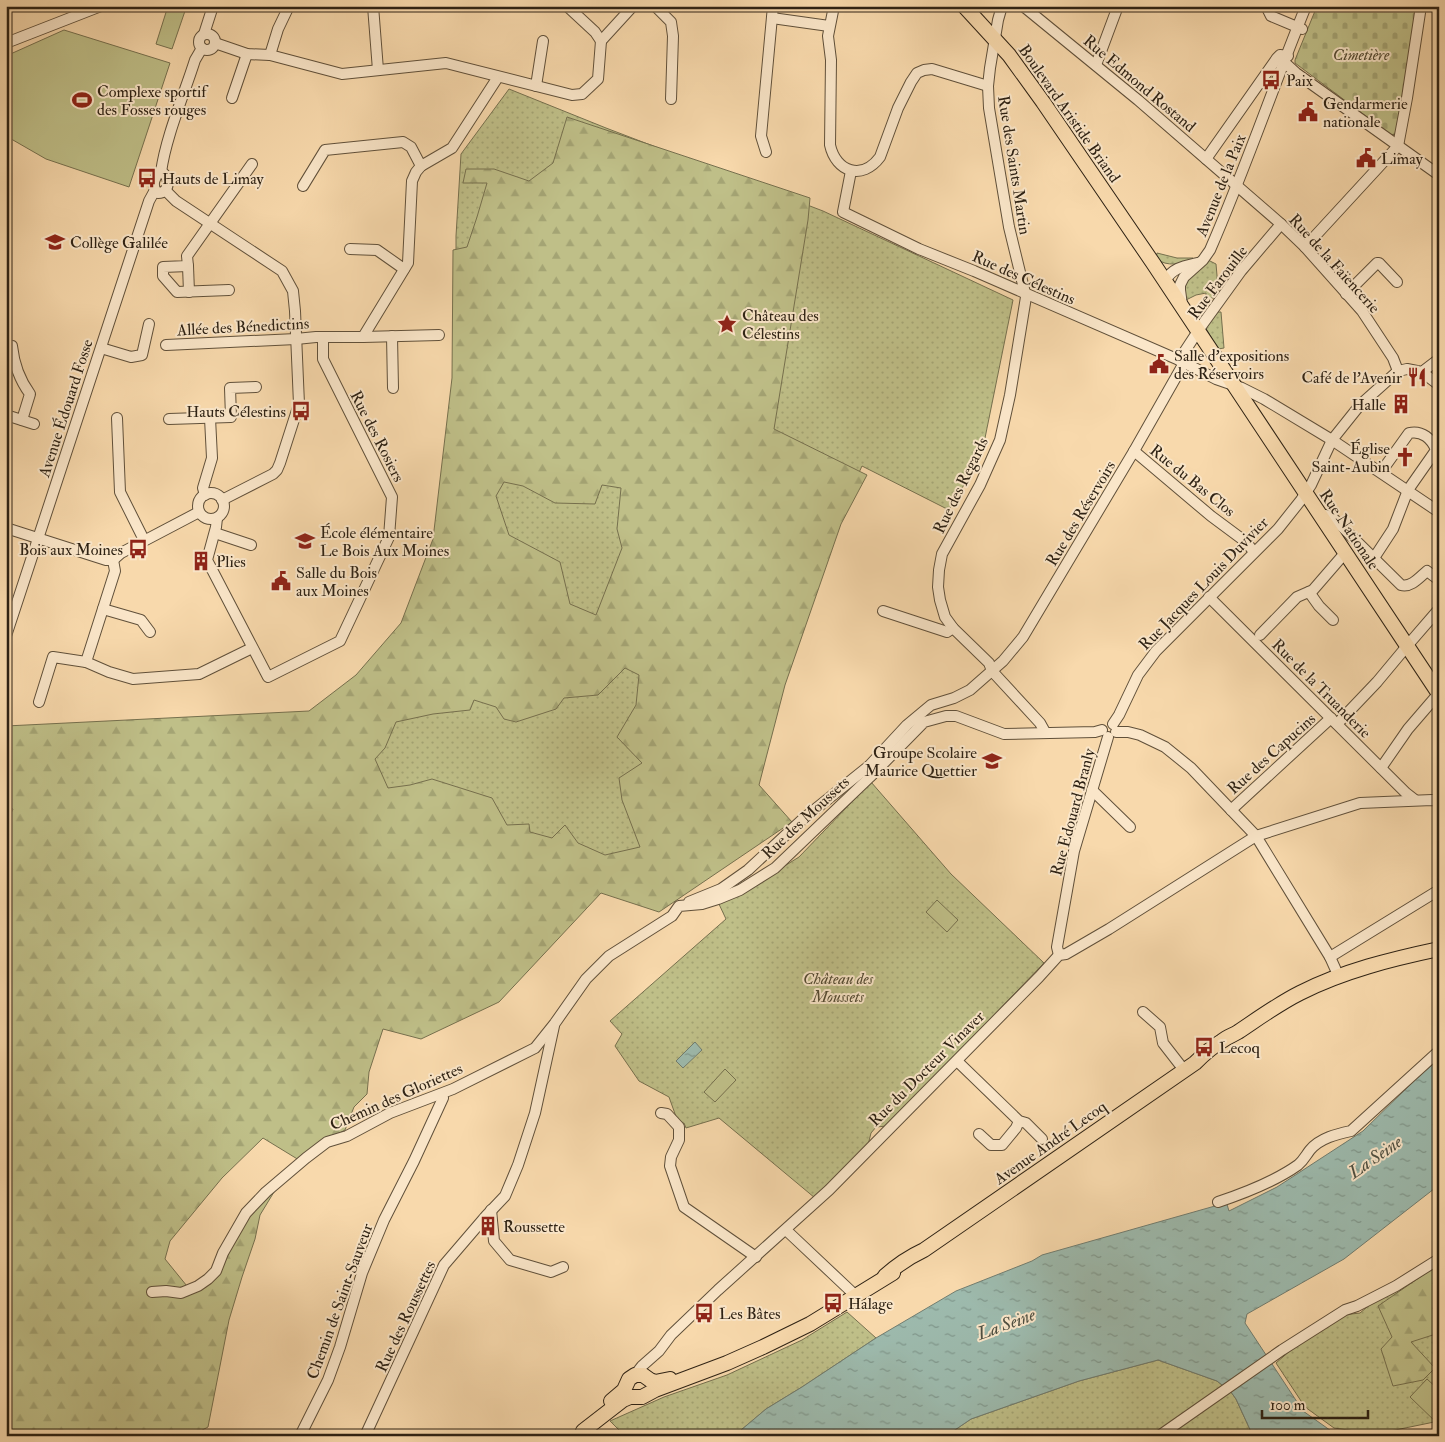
<svg xmlns="http://www.w3.org/2000/svg" width="1445" height="1442" viewBox="0 0 1445 1442" font-family="'IM FELL Double Pica',serif">
  <style>
    .green { fill: url(#green-dots); stroke: #76704e }
    .forest { fill: url(#forest-firs); stroke: #76704e; fill-rule: evenodd }
    .cemetery { fill: url(#cemetery-stones); stroke: #76704e }
    .pitch { fill: #bfbf88; stroke: #76704e }
    .water { fill: url(#water-ripples); stroke: #717d70 }
    .lines { fill: none; stroke-linecap: round; stroke-linejoin: round }
    .minor-casing { stroke: #60503a; stroke-width: 12 }
    .major-casing { stroke: #2e2214; stroke-width: 16 }
    .minor { stroke: #fae6c9; stroke-width: 10 }
    .major { stroke: #f8d9ac; stroke-width: 14 }
    .labels { text-anchor: middle; stroke-width: 4; stroke-linejoin: round; paint-order: stroke }
    .park-label { font-size: 16px; font-style: italic; fill: #524931; stroke: #fae6c9 }
    .poi-label { font-size: 16px; fill: #2e2214; stroke: #fae6c9; text-anchor: start }
    .street-label { font-size: 16px; fill: #2e2214; stroke: #fae6c9 }
    .water-label { font-size: 18px; font-style: italic; fill: #4f5042; stroke: #fae6c9 }
  </style>
  <defs>
    <pattern id="green-dots" width="8" height="8" patternUnits="userSpaceOnUse" patternTransform="scale(1.25)"><rect width="8" height="8" fill="#bfbf88"/><path d="M2 2h.1M6 6h.1" fill="none" stroke="#a4a474" stroke-width="1.8" stroke-linecap="round"/></pattern>
    <pattern id="forest-firs" width="22" height="20" patternUnits="userSpaceOnUse" patternTransform="scale(1.25)"><rect width="22" height="20" fill="#bfbf88"/><path d="M5 1l3.5 6h-7zM16 11l3.5 6h-7z" fill="#a4a474"/></pattern>
    <pattern id="cemetery-stones" width="16" height="16" patternUnits="userSpaceOnUse" patternTransform="scale(1.25)"><rect width="16" height="16" fill="#bfbf88"/><path d="M2 7V4a2 2 0 0 1 4 0v3zM10 15v-3a2 2 0 0 1 4 0v3z" fill="#a4a474"/></pattern>
    <pattern id="water-ripples" width="26" height="14" patternUnits="userSpaceOnUse" patternTransform="scale(1.25)"><rect width="26" height="14" fill="#9dbaad"/><path d="M2 4q2-2 4 0t4 0M15 11q2-2 4 0t4 0" fill="none" stroke="#80978c"/></pattern>
  </defs>
  <rect width="100%" height="100%" fill="#f8d9ac"/>
  <filter id="stains"><feTurbulence type="fractalNoise" baseFrequency=".004" numOctaves="4"/><feColorMatrix values="0 0 0 0 .2 0 0 0 0 .09 0 0 0 0 .02 0 0 0 .5 -.17"/></filter>
  <radialGradient id="worn" r=".72"><stop offset=".6" stop-color="#630" stop-opacity="0"/><stop offset="1" stop-color="#630" stop-opacity=".3"/></radialGradient>
  <g class="green">
    <polygon points="509,89 606,128 823,211 1013,300 985,438 968,478 949,510 862,466 664,899 6,730 312,713 361,676 406,620 439,529 456,377 456,236 461,154"/>
    <path d="M1157 253 1177 258H1193V260C1180 264 1168 267 1156 259Z"/>
    <path d="M1208 260 1216 264 1219 298H1206V293L1196 295 1186 300 1183 286C1190 275 1200 270 1208 260Z"/>
    <polygon points="1215,312 1221,312 1224,348 1218,349 1204,325"/>
    <polygon points="871,782 951,874 1044,963 887,1126 876,1127 871,1133 868,1145 815,1198 719,1118 686,1128 684,1123 679,1125 669,1097 639,1081 615,1046 622,1034 610,1021 726,919 718,902 751,887 799,857"/>
    <polygon points="1439,1261 1439,1421 1376,1434 1334,1428 1305,1407 1276,1363 1292,1349 1343,1315 1360,1313 1373,1302"/>
    <polygon points="847,1312 876,1338 802,1387 766,1409 734,1436 625,1436 610,1421 664,1397 727,1375 802,1340"/>
    <polygon points="1158,1360 1217,1381 1231,1392 1236,1399 1253,1436 946,1436 971,1419 1079,1381"/>
  </g>
  <g class="forest">
    <path d="M567 117 810 198 808 220 774 429 867 475 841 524 785 685 759 785 792 822 659 912 601 893 499 1002 421 1039 383 1029 369 1072 367 1094 354 1107 345 1130 323 1142 299 1160 263 1138 222 1178 170 1241 165 1259 191 1291 207 1284 250 1212 266 1196 274 1192 260 1215 255 1239 242 1277 229 1320 208 1427 191 1436H6V824L13 809 6 806V726L309 711 356 675 401 623 433 539 452 378 453 250 467 247 477 217 487 183H463L466 169H494L529 181 553 163ZM504 482 523 486 555 503 595 504 602 485 621 488 617 529 622 548 596 615 570 604 560 562 509 535 496 496ZM625 668 639 675 636 705 617 737 642 763 619 778 622 800 640 847 605 855 578 843 565 825 552 838 530 832 529 824 507 825 492 798 432 779 410 785 388 788 375 759 385 748 396 722 433 714 470 710 474 700 496 707 504 719 516 722 556 709 564 698 598 695Z"/>
    <polygon points="1439,1264 1439,1333 1411,1342 1435,1368 1423,1380 1393,1386 1381,1349 1392,1337 1378,1306"/>
  </g>
  <polygon class="cemetery" points="1317,6 1417,6 1396,134 1391,135 1295,63 1295,60"/>
  <g class="pitch">
    <polygon points="168,6 185,11 172,49 156,44"/>
    <polygon points="64,30 170,63 129,187 46,159 6,136 6,56"/>
    <polygon points="937,900 958,920 947,932 926,912"/>
    <polygon points="725,1069 736,1080 715,1102 704,1092"/>
    <polygon points="1427,1379 1439,1390 1439,1425 1410,1397"/>
  </g>
  <g class="water">
    <polygon points="695,1042 702,1050 683,1068 676,1061"/>
    <polygon points="1439,1059 1439,1185 1344,1259 1247,1314 1245,1323 1303,1411 1334,1433 1349,1436 1253,1436 1236,1399 1231,1392 1217,1381 1158,1360 1079,1381 971,1419 946,1436 734,1436 766,1409 802,1387 876,1338 956,1291 1032,1261 1042,1255 1222,1204 1226,1201 1229,1211 1277,1187 1363,1131 1418,1077"/>
  </g>
  <g class="lines">
    <defs>
      <g id="minor">
        <polyline points="373,6 378,70"/>
        <polyline points="567,6 595,32 601,41"/>
        <polyline points="655,6 671,22 673,36 671,99"/>
        <path d="M834 6 828 36 831 60 830 145C836 172 862 181 880 157L898 108 911 82 917 73 924 70 932 69 988 86"/>
        <polyline points="1002,6 998,20 990,68 988,86 989,108 1009,227 1026,297 1010,395 1000,440 980,485 942,554 939,570 938,587 940,600 945,617 953,628 989,663 992,671 1040,723 1045,732"/>
        <polyline points="1023,6 1138,100 1281,224 1305,247 1362,311 1393,358 1398,371"/>
        <polyline points="1267,6 1267,8 1271,16 1302,29"/>
        <polyline points="772,18 829,26"/>
        <circle cx="207" cy="42" r="8"/>
        <polyline points="204,34 213,6"/>
        <polyline points="601,41 633,6"/>
        <polyline points="6,43 101,6"/>
        <polyline points="215,43 247,54 270,55 342,74 446,63 572,95 582,94 598,79 601,41"/>
        <polyline points="270,55 278,29 289,6"/>
        <polyline points="1284,62 1296,73 1439,175"/>
        <polyline points="1096,65 1118,6"/>
        <polyline points="536,86 543,41"/>
        <polyline points="232,98 247,54"/>
        <polyline points="766,152 761,136 773,6"/>
        <polyline points="1206,159 1277,58 1280,55 1288,56"/>
        <polyline points="851,171 843,212 919,249 974,271 1179,360 1216,379 1242,388 1264,399 1332,440 1439,512"/>
        <path d="M161 172C166 136 184 95 195 60L202 48"/>
        <path d="M161 172C171 176 170 193 158 193 151 187 154 180 158 173Z"/>
        <polyline points="303,186 325,150 403,142 411,147 421,166"/>
        <polyline points="166,191 176,201 282,271 293,291 295,311 299,404 280,463 277,470 273,474 222,500"/>
        <polyline points="1305,247 1398,146 1407,98 1421,6"/>
        <polyline points="350,249 377,250 404,269"/>
        <polyline points="188,266 189,292"/>
        <path d="M1165 281C1172 268 1184 266 1197 263"/>
        <polyline points="229,290 177,292 163,276 163,267 188,266 187,256 252,164"/>
        <polyline points="1346,294 1377,263 1379,263 1397,282"/>
        <path d="M1182 305 1180 290V285L1184 277 1203 260 1210 250C1245 170 1273 87 1306 6"/>
        <polyline points="392,336 393,388"/>
        <polyline points="363,337 439,335"/>
        <path d="M6 345 12 346C14 365 19 379 30 394L22 420"/>
        <polyline points="166,345 296,339 316,337 363,337 408,263 412,181 416,172 421,166 452,148 498,77"/>
        <polyline points="101,348 131,357 142,355 149,324"/>
        <polyline points="1179,360 1202,325 1241,271 1281,224"/>
        <polyline points="1422,372 1439,385"/>
        <polyline points="6,415 34,424"/>
        <polyline points="117,418 120,492 144,540"/>
        <polyline points="169,419 231,417 230,388 256,387"/>
        <polyline points="1134,451 1211,516 1246,542 1254,552"/>
        <circle cx="211" cy="506" r="13"/>
        <polyline points="205,495 203,488 212,458 210,418"/>
        <path d="M1321 516 1326 515 1334 519 1401 585C1411 588 1420 577 1427 571L1439 580"/>
        <polyline points="217,518 216,527 207,560 268,677 340,641 389,537 392,497 323,359 323,337"/>
        <polyline points="6,528 106,560 113,560 121,553 199,512"/>
        <polyline points="215,533 251,545"/>
        <path d="M1374 558 1393 529 1408 490 1436 450C1432 439 1422 430 1409 433L1381 472"/>
        <polyline points="1309,592 1319,606 1333,620"/>
        <polyline points="1209,597 1406,793 1415,800"/>
        <polyline points="103,609 141,620 150,632"/>
        <polyline points="883,611 947,632 953,628"/>
        <polyline points="1260,635 1297,597 1313,590 1345,553"/>
        <polyline points="6,636 149,201 155,190"/>
        <polyline points="86,662 115,571 113,560"/>
        <polyline points="39,702 53,657 86,662 109,672 133,679 199,674 252,648"/>
        <polyline points="1113,724 1119,715 1138,675 1156,651 1278,529 1301,500 1311,485 1332,440 1360,405 1398,371 1407,369 1422,372 1439,359"/>
        <polyline points="1337,724 1377,682 1407,646 1439,609"/>
        <polyline points="1116,732 1128,732 1140,735 1165,747 1191,768 1256,836 1330,957 1339,977"/>
        <polyline points="1381,768 1408,729 1439,693"/>
        <polyline points="1092,790 1130,827"/>
        <polyline points="1231,810 1331,718"/>
        <polyline points="689,902 721,889 748,870 803,819 869,766 907,725 931,705 954,698 970,690 1003,661 1023,637 1134,451 1184,363"/>
        <polyline points="1059,955 1057,947 1074,851 1108,737"/>
        <polyline points="1330,957 1439,890"/>
        <polyline points="1143,1012 1160,1027 1163,1043 1184,1070"/>
        <polyline points="957,1061 1019,1121 1026,1123 1042,1139"/>
        <polyline points="661,1113 667,1114 679,1127 679,1140 671,1157 670,1166 684,1207 756,1257"/>
        <polyline points="979,1134 991,1145 1002,1145 1016,1128 1019,1121"/>
        <path d="M1218 1202C1245 1193 1274 1182 1298 1165 1304 1160 1306 1155 1310 1150 1320 1138 1337 1134 1351 1131L1439 1051"/>
        <polyline points="491,1210 494,1241 510,1260 551,1272 563,1267"/>
        <polyline points="786,1230 856,1296"/>
        <polyline points="152,1292 166,1291 181,1293 198,1286 208,1279 216,1271 223,1253 246,1213 266,1192 306,1158 327,1142 347,1136 390,1113 453,1089 535,1048 555,1023 586,979 609,956 672,916 679,906 702,904 718,899 740,890 775,868 870,777 924,722 946,716 956,716 1004,734 1095,732 1102,730"/>
        <polyline points="635,1375 642,1366 659,1351 671,1335 718,1290 829,1190 1039,977 1059,955 1066,954 1109,929 1256,836 1360,803 1432,800 1439,801"/>
        <polyline points="300,1436 328,1380 340,1347 362,1273 384,1220 414,1161 443,1098 441,1094"/>
        <polyline points="365,1436 444,1265 486,1216 505,1196 518,1165 535,1113 554,1026"/>
        <polyline points="1159,1436 1282,1350 1345,1310 1357,1306 1396,1286 1439,1259"/>
      </g>
      <g id="major">
        <polyline points="964,6 1009,55 1043,102 1153,263 1439,694"/>
        <path d="M885 1276C897 1265 909 1257 924 1250L1195 1063C1203 1055 1212 1047 1222 1041 1227 1037 1233 1035 1238 1032 1259 1018 1278 1004 1300 993 1343 971 1392 959 1439 949"/>
        <polyline points="611,1401 624,1390 629,1379 635,1375 643,1375 650,1380 655,1382 670,1379"/>
        <polyline points="583,1431 623,1400 630,1397 642,1397 655,1390 727,1363 763,1347 810,1324 893,1273"/>
      </g>
    </defs>
    <use href="#minor" class="minor-casing"/>
    <use href="#major" class="major-casing"/>
    <use href="#minor" class="minor"/>
    <use href="#major" class="major"/>
  </g>
  <defs>
    <symbol id="bus-bare" viewBox="-9 -9 18 18"><path d="M-5-6H5V4H4V6H2V4H-2V6H-4V4H-5ZM-3.5-4V0h7V-4ZM-3.5 1.2v1.5H-2V1.2ZM2 1.2v1.5H3.5V1.2Z" fill="#8f2418" stroke="#fae6c9" stroke-width="2.5" paint-order="stroke"/></symbol>
    <symbol id="stadium-bare" viewBox="-9 -9 18 18"><path d="M0-5a6.5 5 0 1 0 0 10a6.5 5 0 1 0 0-10ZM-3.5-1.8h7v3.6h-7Z" fill="#8f2418" stroke="#fae6c9" stroke-width="2.5" paint-order="stroke"/></symbol>
    <symbol id="civic-bare" viewBox="-9 -9 18 18"><path d="M-.6-6.5H3V-4.5H.6V-3L4-1V1h2V6H-6V1h2V-1L-.6-3ZM-1.2 2.5V6h2.4V2.5Z" fill="#8f2418" stroke="#fae6c9" stroke-width="2.5" paint-order="stroke"/></symbol>
    <symbol id="school-bare" viewBox="-9 -9 18 18"><path d="M0-5L7-2L0 1L-7-2ZM-4 1L0 2.5L4 1V4Q0 6-4 4Z" fill="#8f2418" stroke="#fae6c9" stroke-width="2.5" paint-order="stroke"/></symbol>
    <symbol id="sight-bare" viewBox="-9 -9 18 18"><path d="M0-6L1.8-2.2L6-1.7L2.9 1.2L3.7 5.4L0 3.3L-3.7 5.4L-2.9 1.2L-6-1.7L-1.8-2.2Z" fill="#8f2418" stroke="#fae6c9" stroke-width="2.5" paint-order="stroke"/></symbol>
    <symbol id="restaurant-bare" viewBox="-9 -9 18 18"><path d="M-5-6h1v4h1v-4h1v4h1v-4h1v5L-1.5 .5V6h-2V.5L-5-1ZM5-6V6H3V1.5H1.5Q1.5-4 5-6Z" fill="#8f2418" stroke="#fae6c9" stroke-width="2.5" paint-order="stroke"/></symbol>
    <symbol id="building-bare" viewBox="-9 -9 18 18"><path d="M-4-6H4V6H1V3H-1V6H-4ZM-2.5-4.3h1.7v1.8h-1.7ZM.8-4.3h1.7v1.8H.8ZM-2.5-1h1.7V.8h-1.7ZM.8-1h1.7V.8H.8Z" fill="#8f2418" stroke="#fae6c9" stroke-width="2.5" paint-order="stroke"/></symbol>
    <symbol id="church-bare" viewBox="-9 -9 18 18"><path d="M-1.2-6h2.4v3.5h3.3v2.4h-3.3V6h-2.4V-.1h-3.3v-2.4h3.3Z" fill="#8f2418" stroke="#fae6c9" stroke-width="2.5" paint-order="stroke"/></symbol>
  </defs>
  <g fill-rule="evenodd">
    <use href="#bus-bare" x="1257" y="66" width="28" height="28"/>
    <use href="#stadium-bare" x="68" y="86" width="28" height="28"/>
    <use href="#civic-bare" x="1294" y="98" width="28" height="28"/>
    <use href="#civic-bare" x="1352" y="144" width="28" height="28"/>
    <use href="#bus-bare" x="133" y="164" width="28" height="28"/>
    <use href="#school-bare" x="41" y="228" width="28" height="28"/>
    <use href="#sight-bare" x="713" y="310" width="28" height="28"/>
    <use href="#civic-bare" x="1145" y="350" width="28" height="28"/>
    <use href="#restaurant-bare" x="1403" y="363" width="28" height="28"/>
    <use href="#building-bare" x="1387" y="390" width="28" height="28"/>
    <use href="#bus-bare" x="287" y="397" width="28" height="28"/>
    <use href="#church-bare" x="1391" y="443" width="28" height="28"/>
    <use href="#school-bare" x="291" y="527" width="28" height="28"/>
    <use href="#bus-bare" x="124" y="535" width="28" height="28"/>
    <use href="#building-bare" x="187" y="547" width="28" height="28"/>
    <use href="#civic-bare" x="267" y="567" width="28" height="28"/>
    <use href="#school-bare" x="978" y="747" width="28" height="28"/>
    <use href="#bus-bare" x="1190" y="1033" width="28" height="28"/>
    <use href="#building-bare" x="474" y="1212" width="28" height="28"/>
    <use href="#bus-bare" x="819" y="1289" width="28" height="28"/>
    <use href="#bus-bare" x="690" y="1299" width="28" height="28"/>
  </g>
  <g class="labels">
    <g class="park-label">
      <text x="1361" y="60">Cimetière</text>
      <text x="838" y="984">Château des<tspan x="838" dy="18">Moussets</tspan></text>
    </g>
    <g class="poi-label">
      <text x="1286" y="86">Paix</text>
      <text x="97" y="97">Complexe sportif<tspan x="97" dy="18">des Fosses rouges</tspan></text>
      <text x="1323" y="109">Gendarmerie<tspan x="1323" dy="18">nationale</tspan></text>
      <text x="1381" y="164">Limay</text>
      <text x="162" y="184">Hauts de Limay</text>
      <text x="70" y="248">Collège Galilée</text>
      <text x="742" y="321">Château des<tspan x="742" dy="18">Célestins</tspan></text>
      <text x="1174" y="361">Salle d'expositions<tspan x="1174" dy="18">des Réservoirs</tspan></text>
      <text x="1402" y="383" text-anchor="end">Café de l'Avenir</text>
      <text x="1386" y="410" text-anchor="end">Halle</text>
      <text x="286" y="417" text-anchor="end">Hauts Célestins</text>
      <text x="1390" y="454" text-anchor="end">Église<tspan x="1390" dy="18">Saint-Aubin</tspan></text>
      <text x="320" y="538">École élémentaire<tspan x="320" dy="18">Le Bois Aux Moines</tspan></text>
      <text x="123" y="555" text-anchor="end">Bois aux Moines</text>
      <text x="216" y="567">Plies</text>
      <text x="296" y="578">Salle du Bois<tspan x="296" dy="18">aux Moines</tspan></text>
      <text x="977" y="758" text-anchor="end">Groupe Scolaire<tspan x="977" dy="18">Maurice Quettier</tspan></text>
      <text x="1219" y="1053">Lecoq</text>
      <text x="503" y="1232">Roussette</text>
      <text x="848" y="1309">Halage</text>
      <text x="719" y="1319">Les Bâtes</text>
    </g>
    <g class="street-label">
      <text transform="translate(1140 83) rotate(40)" y="6">Rue Edmond Rostand</text>
      <text transform="translate(1070 113) rotate(55)" y="6">Boulevard Aristide Briand</text>
      <text transform="translate(1015 165) rotate(81)" y="6">Rue des Saints Martin</text>
      <text transform="translate(1220 185) rotate(-68)" y="6">Avenue de la Paix</text>
      <text transform="translate(1335 263) rotate(48)" y="6">Rue de la Faïencerie</text>
      <text transform="translate(1024 277) rotate(24)" y="6">Rue des Célestins</text>
      <text transform="translate(1217 282) rotate(-53)" y="6">Rue Farouille</text>
      <text transform="translate(243 326) rotate(-3)" y="6">Allée des Bénedictins</text>
      <text transform="translate(65 408) rotate(-72)" y="6">Avenue Édouard Fosse</text>
      <text transform="translate(378 436) rotate(63)" y="6">Rue des Rosiers</text>
      <text transform="translate(1193 480) rotate(39)" y="6">Rue du Bas Clos</text>
      <text transform="translate(960 485) rotate(-64)" y="6">Rue des Regards</text>
      <text transform="translate(1080 513) rotate(-59)" y="6">Rue des Réservoirs</text>
      <text transform="translate(1350 529) rotate(56)" y="6">Rue Nationale</text>
      <text transform="translate(1203 583) rotate(-46)" y="6">Rue Jacques Louis Duvivier</text>
      <text transform="translate(1322 688) rotate(45)" y="6">Rue de la Truanderie</text>
      <text transform="translate(1271 753) rotate(-42)" y="6">Rue des Capucins</text>
      <text transform="translate(1072 812) rotate(-75)" y="6">Rue Edouard Branly</text>
      <text transform="translate(805 817) rotate(-43)" y="6">Rue des Moussets</text>
      <text transform="translate(926 1068) rotate(-45)" y="6">Rue du Docteur Vinaver</text>
      <text transform="translate(396 1096) rotate(-24)" y="6">Chemin des Gloriettes</text>
      <text transform="translate(1050 1142) rotate(-35)" y="6">Avenue André Lecoq</text>
      <text transform="translate(339 1301) rotate(-70)" y="6">Chemin de Saint-Sauveur</text>
      <text transform="translate(405 1316) rotate(-65)" y="6">Rue des Roussettes</text>
    </g>
    <g class="water-label">
      <text transform="translate(1375 1157) rotate(-35)" y="6">La Seine</text>
      <text transform="translate(1006 1324) rotate(-20)" y="6">La Seine</text>
    </g>
  </g>
  <rect width="1445" height="1442" fill="none" stroke="#f8d9ac" stroke-width="25"/>
  <rect x="8" y="8" width="1430" height="1427" fill="none" stroke="#2e2214" stroke-width="2.5"/>
  <rect x="12" y="12" width="1420" height="1417" fill="none" stroke="#2e2214"/>
  <path d="M1262 1410v8h106v-8" fill="none" stroke="#2e2214" stroke-width="2.5"/>
  <text x="1270" y="1410" font-size="15" fill="#2e2214" stroke="#fae6c9" stroke-width="4" paint-order="stroke">100 m</text>
  <rect width="100%" height="100%" filter="url(#stains)"/>
  <rect width="100%" height="100%" fill="url(#worn)"/>
</svg>
